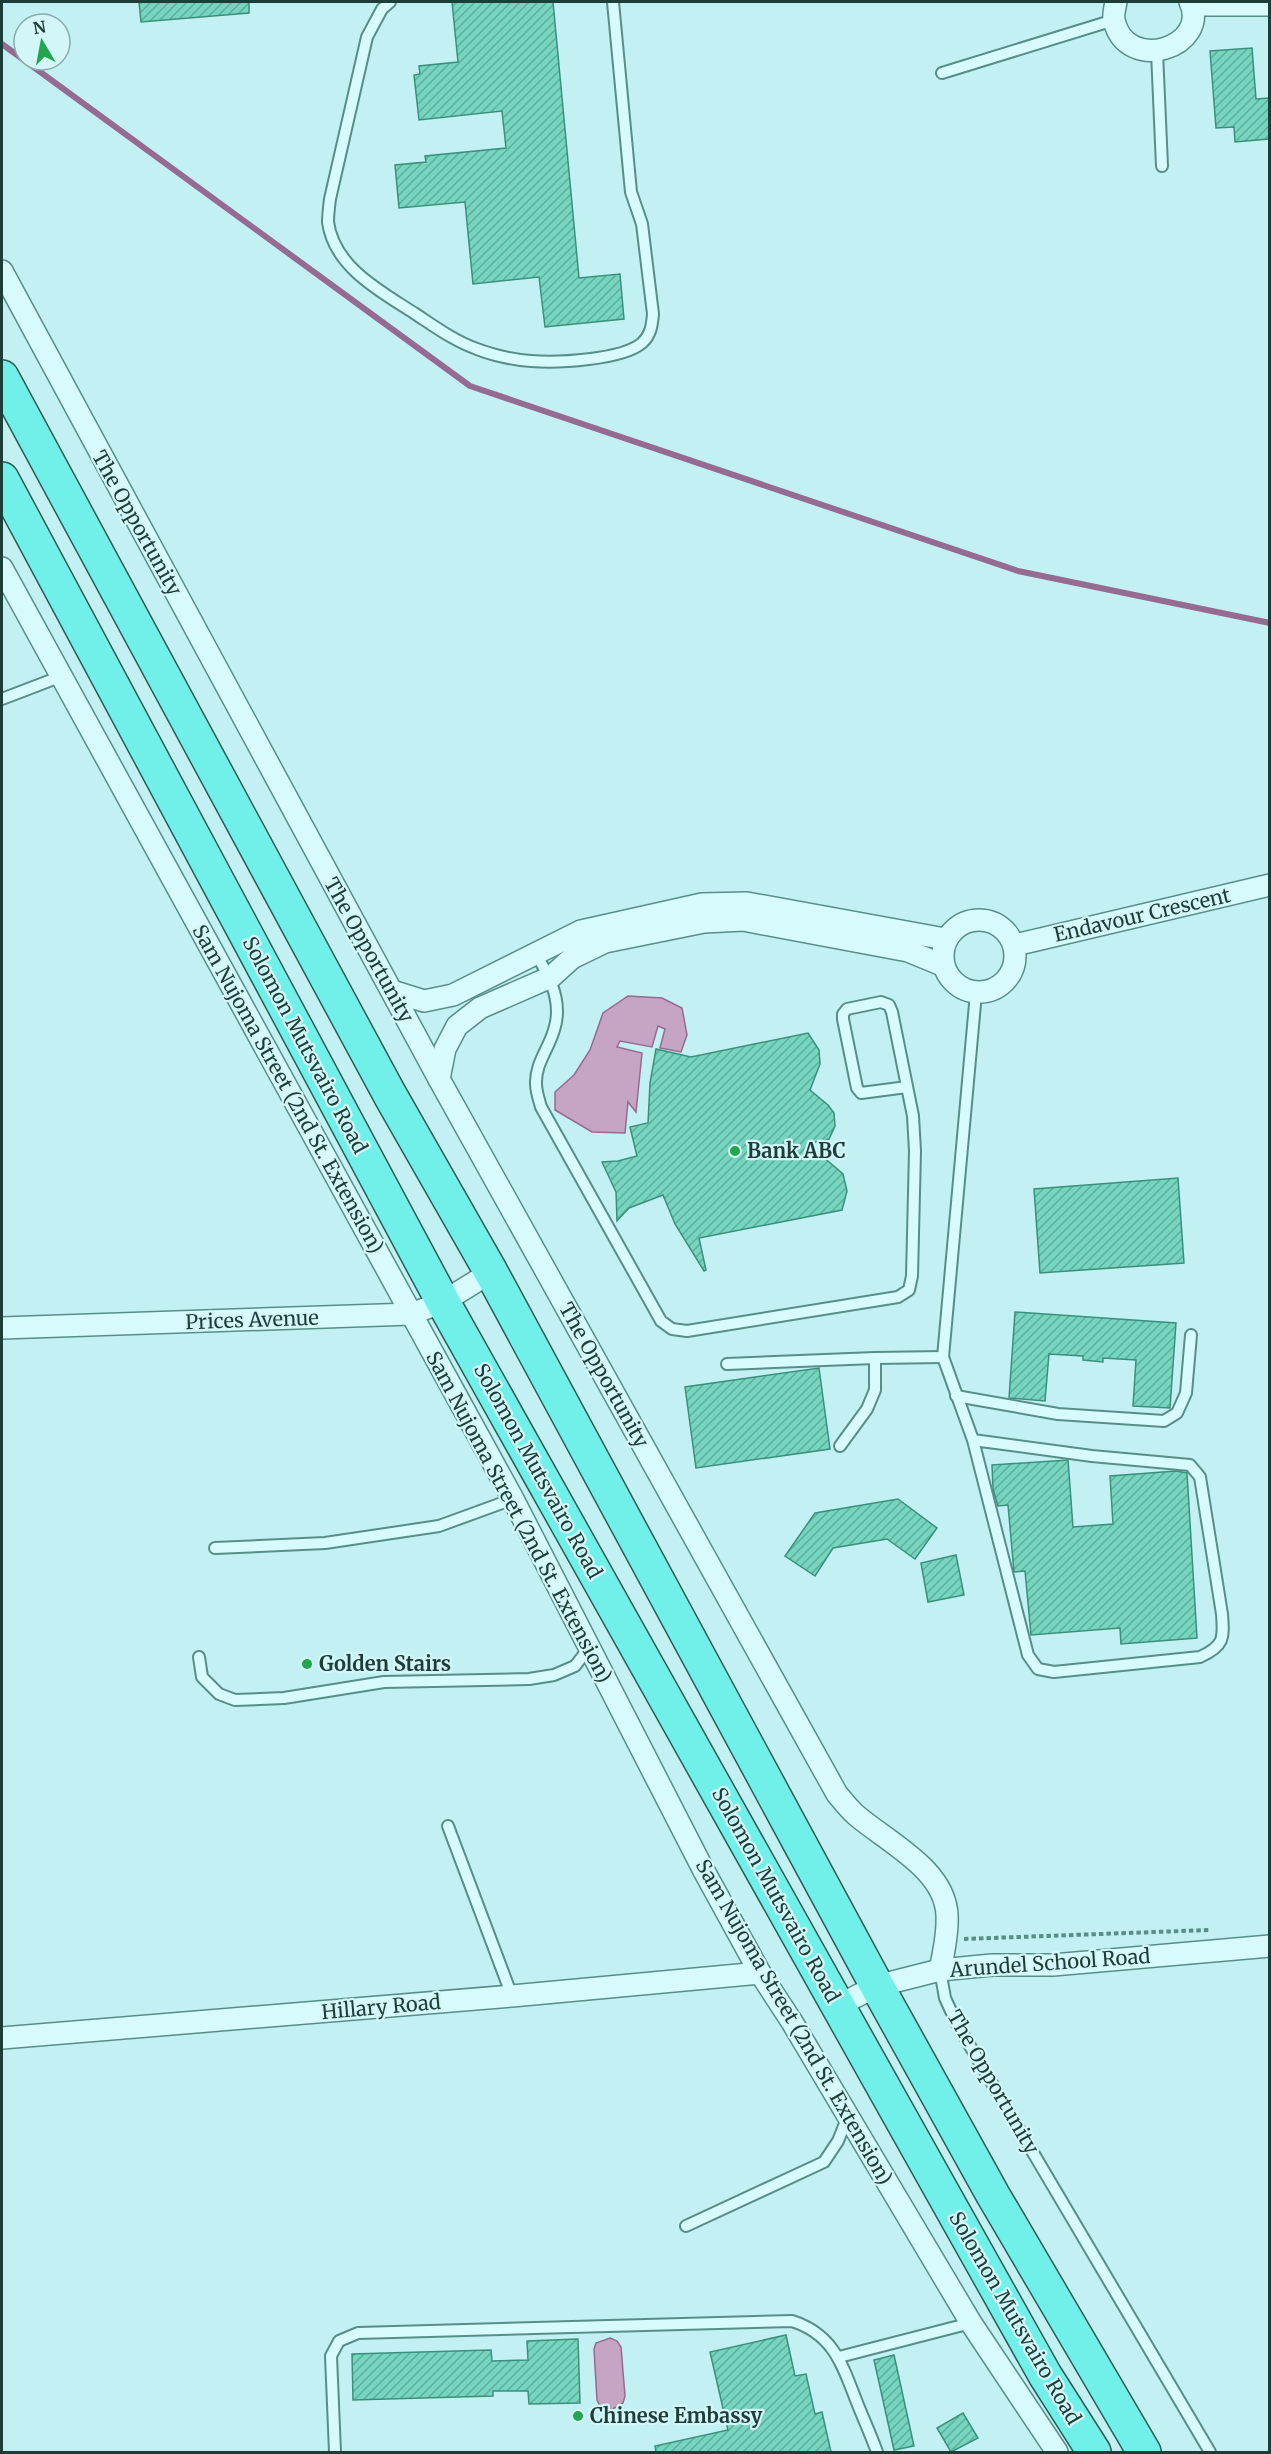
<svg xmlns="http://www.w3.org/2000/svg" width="1271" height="2454" viewBox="0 0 1271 2454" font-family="Merriweather,serif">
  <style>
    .water { fill: #c5a5c3; stroke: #956b91; stroke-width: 1.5 }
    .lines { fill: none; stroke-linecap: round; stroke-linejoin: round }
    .stream { stroke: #956b91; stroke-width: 6 }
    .building { fill: url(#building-hatch); stroke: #3a917b; stroke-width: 1.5 }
    .service-casing { stroke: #578f88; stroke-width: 14 }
    .minor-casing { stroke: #578f88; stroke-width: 24 }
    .trunk-casing { stroke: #2c5d54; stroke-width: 36 }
    .path { stroke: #578f88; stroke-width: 4; stroke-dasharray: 4.5 3; stroke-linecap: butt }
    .service { stroke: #d7fafc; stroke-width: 10 }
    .minor { stroke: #d7fafc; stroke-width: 21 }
    .trunk { stroke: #71f0ea; stroke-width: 33 }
    .poi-dot { fill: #21a54e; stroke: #d3f7f9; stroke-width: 2 }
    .labels { text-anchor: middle; stroke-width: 4.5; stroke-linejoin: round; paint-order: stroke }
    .street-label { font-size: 20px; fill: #1d3e38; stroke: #d3f7f9 }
    .poi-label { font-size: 20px; font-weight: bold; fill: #1d3e38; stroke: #d3f7f9; text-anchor: start }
  </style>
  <defs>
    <pattern id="building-hatch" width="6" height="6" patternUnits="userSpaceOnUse" patternTransform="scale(1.5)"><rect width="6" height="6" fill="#75d5be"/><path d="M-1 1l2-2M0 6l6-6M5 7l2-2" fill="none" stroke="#5fae9b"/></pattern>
  </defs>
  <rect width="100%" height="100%" fill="#c3f0f3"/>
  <g class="water">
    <polygon points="628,996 662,998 682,1008 687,1035 681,1052 660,1048 665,1029 658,1026 652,1047 620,1041 617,1047 642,1053 636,1112 628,1102 625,1133 592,1132 555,1110 555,1092 574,1075 590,1050 603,1013"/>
    <polygon points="610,2338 617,2341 621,2347 625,2396 623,2403 611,2410 601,2408 597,2400 594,2349 596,2343"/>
  </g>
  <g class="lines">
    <polyline class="stream" points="2,44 470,386 1018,571 1270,623"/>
  </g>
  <g class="building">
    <polygon points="139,2 249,2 249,13 141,22"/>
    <polygon points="452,2 553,2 579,278 620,274 624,319 545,327 539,277 473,284 465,202 399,208 395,165 426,162 425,156 506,148 502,111 419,120 414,75 420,74 419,66 458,62"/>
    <polygon points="1252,48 1256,99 1269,98 1269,139 1235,142 1234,127 1216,128 1210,51"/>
    <polygon points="808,1033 819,1050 820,1064 810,1090 828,1105 834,1113 835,1126 829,1139 808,1144 843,1174 847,1191 842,1210 699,1238 706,1270 704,1271 675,1224 663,1195 629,1208 617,1221 616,1192 602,1162 618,1161 637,1156 630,1127 648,1123 650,1083 656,1049 691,1057"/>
    <polygon points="1178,1178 1184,1263 1040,1273 1034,1189"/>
    <polygon points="1015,1312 1176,1323 1170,1408 1133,1406 1136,1360 1103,1358 1103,1362 1083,1360 1083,1356 1049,1354 1045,1401 1009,1398"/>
    <polygon points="819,1368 830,1449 696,1468 685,1387"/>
    <polygon points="1068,1460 1073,1527 1113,1524 1110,1476 1176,1471 1187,1473 1197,1638 1121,1644 1120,1628 1031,1635 1025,1571 1014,1572 1008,1505 998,1506 993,1489 992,1465"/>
    <polygon points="898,1499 937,1528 915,1559 887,1539 833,1548 815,1576 785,1556 815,1513"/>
    <polygon points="956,1555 964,1595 928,1602 921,1563"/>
    <polygon points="786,2335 795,2376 806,2374 815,2414 822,2412 831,2452 656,2452 655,2446 728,2430 710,2352"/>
    <polygon points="578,2339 580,2403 529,2404 528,2391 493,2391 493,2396 353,2400 352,2354 491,2350 492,2361 528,2360 527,2341"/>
    <polygon points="894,2355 914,2446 894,2450 874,2360"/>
    <polygon points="963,2413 978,2438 951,2452 937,2428"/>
  </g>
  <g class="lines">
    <defs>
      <g id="service">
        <path d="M390 2 382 9 367 37 330 199C329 207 328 215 328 222 334 267 380 291 414 313 434 326 454 341 477 349 492 355 514 360 531 361 557 363 622 360 642 343 651 335 652 325 653 314L642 224 631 192 613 2"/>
        <polyline points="1157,52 1162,166"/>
        <polyline points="942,73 1114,20"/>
        <polyline points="2,699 62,676"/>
        <path d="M536 955C551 977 563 1003 554 1030 549 1048 535 1064 536 1084 536 1091 539 1100 541 1107L661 1321 672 1329 687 1331 898 1297 909 1290 912 1276 915 1151 913 1116 892 1012 889 1005 881 1002 847 1009 843 1014V1019L857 1088 861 1093 907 1087"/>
        <polyline points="727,1364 875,1358 943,1357"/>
        <polyline points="956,1396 1058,1414 1164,1421 1177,1413 1186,1393 1191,1335"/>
        <path d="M973 1440 1092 1456 1190 1465 1200 1477 1222 1614C1224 1639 1224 1646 1200 1657L1054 1672 1038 1669 1028 1655 973 1440 943 1357 976 993"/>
        <polyline points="840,1446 867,1409 875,1390 875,1358"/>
        <polyline points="215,1548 325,1543 439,1526 513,1499"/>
        <polyline points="199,1657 202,1677 219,1694 235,1700 284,1698 384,1682 529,1679 554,1675 575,1666 589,1648"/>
        <polyline points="448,1826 512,1996"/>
        <polyline points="940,1970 945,1998 957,2024 1210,2452"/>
        <polyline points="686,2226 824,2162 838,2141 848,2116"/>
        <polyline points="839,2357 971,2323"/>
        <path d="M335 2452 331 2356 339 2341 358 2333 792 2321C833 2334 842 2364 856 2400 863 2418 871 2435 877 2452"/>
      </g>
      <g id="minor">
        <path d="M1116 2C1115 7 1113 15 1114 20 1126 75 1211 47 1190 2"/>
        <polyline points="1192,5 1270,5"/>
        <path d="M2 271 439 1079 837 1794C843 1801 849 1809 856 1815 887 1842 945 1869 947 1915 948 1933 944 1952 940 1970"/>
        <polyline points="2,568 513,1499 704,1871 760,1973 792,2022 971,2323 1057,2452"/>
        <circle cx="979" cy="956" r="36"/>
        <polyline points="1015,945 1270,885"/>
        <polyline points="392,991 424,1001 453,995 581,931 702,904 747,903 945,939"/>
        <polyline points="439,1079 445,1049 457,1026 480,1008 551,977 572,958 605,942 704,922 743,920 908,951 942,965"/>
        <polyline points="2,1328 411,1314 443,1302 491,1272"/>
        <polyline points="837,2006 877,1986 940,1970 992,1965 1053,1965 1270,1946"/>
        <polyline points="2,2038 512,1996 760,1973"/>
      </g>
      <g id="trunk">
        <polyline points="2,377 390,1095 491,1272 877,1986 993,2195 1144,2452"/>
        <polyline points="2,479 443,1302 1045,2375 1094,2452"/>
      </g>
    </defs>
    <use href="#service" class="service-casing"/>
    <use href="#minor" class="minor-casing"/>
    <use href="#trunk" class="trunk-casing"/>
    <polyline class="path" points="964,1939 1209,1930"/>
    <use href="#service" class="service"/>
    <use href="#minor" class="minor"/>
    <use href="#trunk" class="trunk"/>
  </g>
  <g class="poi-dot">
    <circle cx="735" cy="1151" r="6"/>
    <circle cx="307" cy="1664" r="6"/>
    <circle cx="578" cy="2416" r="6"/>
  </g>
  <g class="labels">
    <g class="street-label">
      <text transform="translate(137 523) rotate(61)" y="7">The Opportunity</text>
      <text transform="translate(1142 915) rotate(-13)" y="7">Endavour Crescent</text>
      <text transform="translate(369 950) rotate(61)" y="7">The Opportunity</text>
      <text transform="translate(305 1045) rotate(62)" y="7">Solomon Mutsvairo Road</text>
      <text transform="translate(288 1089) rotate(61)" y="7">Sam Nujoma Street (2nd St. Extension)</text>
      <text transform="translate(252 1320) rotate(-2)" y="7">Prices Avenue</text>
      <text transform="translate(604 1375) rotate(61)" y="7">The Opportunity</text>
      <text transform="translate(538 1471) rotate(61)" y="7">Solomon Mutsvairo Road</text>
      <text transform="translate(519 1517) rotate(62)" y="7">Sam Nujoma Street (2nd St. Extension)</text>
      <text transform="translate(776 1895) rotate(61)" y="7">Solomon Mutsvairo Road</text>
      <text transform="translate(1050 1963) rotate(-4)" y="7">Arundel School Road</text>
      <text transform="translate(381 2007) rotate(-5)" y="7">Hillary Road</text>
      <text transform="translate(794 2022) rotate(60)" y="7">Sam Nujoma Street (2nd St. Extension)</text>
      <text transform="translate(993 2082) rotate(60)" y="7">The Opportunity</text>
      <text transform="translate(1015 2318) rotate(60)" y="7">Solomon Mutsvairo Road</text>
    </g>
    <g class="poi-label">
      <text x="747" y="1158">Bank ABC</text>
      <text x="319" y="1671">Golden Stairs</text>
      <text x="590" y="2423">Chinese Embassy</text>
    </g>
  </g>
  <rect width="1271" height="2454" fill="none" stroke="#1d3e38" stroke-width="6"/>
  <g transform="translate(42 42) rotate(350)"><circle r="28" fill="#d3f7f9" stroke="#8aadac" stroke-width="1.5"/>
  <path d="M0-4.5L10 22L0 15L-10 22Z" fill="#21a54e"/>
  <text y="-9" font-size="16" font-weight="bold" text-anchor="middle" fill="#1d3e38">N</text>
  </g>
</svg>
